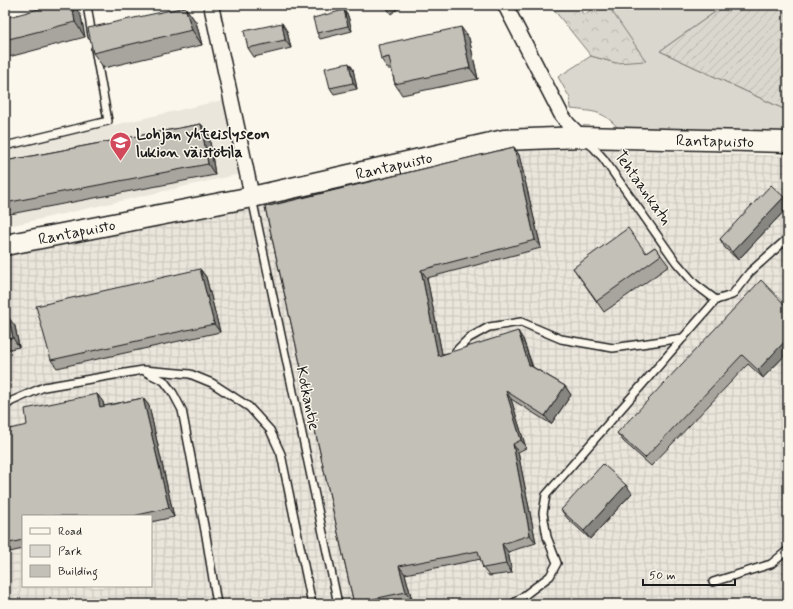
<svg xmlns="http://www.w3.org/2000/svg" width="793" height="609" viewBox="0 0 793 609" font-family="Mynerve,sans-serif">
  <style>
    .built { fill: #eae6dc }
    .industrial { fill: url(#industrial-grid); fill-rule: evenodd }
    .green { fill: #dad7ce; stroke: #7b7a75 }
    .forest { fill: url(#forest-crowns); stroke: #7b7a75 }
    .garden { fill: url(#garden-furrows); stroke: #7b7a75 }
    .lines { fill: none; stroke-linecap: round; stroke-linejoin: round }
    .lane-casing { stroke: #1c1c1c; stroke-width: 10 }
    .street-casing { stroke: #1c1c1c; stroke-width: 17 }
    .secondary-casing { stroke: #1c1c1c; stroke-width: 23 }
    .lane { stroke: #fbf7ec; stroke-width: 7 }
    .street { stroke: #fbf7ec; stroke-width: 14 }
    .secondary { stroke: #fbf7ec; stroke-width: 20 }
    .wall { fill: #a8a59e; stroke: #1c1c1c }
    .shaded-wall { fill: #888681; stroke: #1c1c1c }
    .building { fill: #c3c0b8; stroke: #1c1c1c }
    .labels { text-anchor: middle; stroke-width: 3; stroke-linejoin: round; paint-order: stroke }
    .poi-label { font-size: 16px; font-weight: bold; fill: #1c1c1c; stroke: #fbf7ec; text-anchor: start }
    .street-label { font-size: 16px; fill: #1c1c1c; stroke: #fbf7ec }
  </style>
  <defs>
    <pattern id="industrial-grid" width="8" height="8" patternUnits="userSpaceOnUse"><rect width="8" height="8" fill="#eae6dc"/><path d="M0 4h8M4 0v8" fill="none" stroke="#c8c5bc"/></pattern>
    <pattern id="forest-crowns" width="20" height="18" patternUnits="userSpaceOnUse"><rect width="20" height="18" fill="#dad7ce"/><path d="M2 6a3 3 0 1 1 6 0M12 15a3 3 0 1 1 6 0" fill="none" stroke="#bab8b0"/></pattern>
    <pattern id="garden-furrows" width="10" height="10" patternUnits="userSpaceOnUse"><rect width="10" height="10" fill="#dad7ce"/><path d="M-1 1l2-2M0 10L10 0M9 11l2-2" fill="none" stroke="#bab8b0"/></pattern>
  </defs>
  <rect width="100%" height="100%" fill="#fbf7ec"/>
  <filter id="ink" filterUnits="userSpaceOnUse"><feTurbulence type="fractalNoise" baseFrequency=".025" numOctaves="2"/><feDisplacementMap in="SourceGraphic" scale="8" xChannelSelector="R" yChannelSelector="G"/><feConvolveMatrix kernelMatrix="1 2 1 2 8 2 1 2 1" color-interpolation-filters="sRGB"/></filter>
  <g filter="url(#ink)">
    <polygon class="built" points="223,100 240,174 5,227 5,150"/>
    <path class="industrial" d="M516 146 788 156V604H5V255L258 203ZM23 516H151V586H23Z"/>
    <path class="green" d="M610 5H725L660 51 788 111V135L620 130C602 110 596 112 571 109L570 98 558 77 591 56 616 63 608 7Z"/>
    <polygon class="forest" points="550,5 577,5 584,15 598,5 610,5 609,7 646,61 616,63 591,56"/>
    <polygon class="garden" points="725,5 788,5 788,111 660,51"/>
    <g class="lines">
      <defs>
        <g id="lane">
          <polyline points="87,5 92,36"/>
          <polyline points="587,142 593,147 603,158 676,262 695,284 716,300 732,295 750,272 788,238"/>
          <polyline points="5,146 108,121 95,49"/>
          <polyline points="252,198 338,604"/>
          <polyline points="456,351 469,338 489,327 521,322 561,339 613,348 683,338"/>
          <polyline points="146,372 164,381 173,393 182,410 206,536 217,604"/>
          <polyline points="5,406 12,401 44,387 143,370 190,374 212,383 249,407 270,430 281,454 312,604"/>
          <polyline points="713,582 771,564 788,550"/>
          <polyline points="513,604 550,576 557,563 547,537 543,513 546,495 716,300"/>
        </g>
        <g id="street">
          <polyline points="211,5 252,197"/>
          <polyline points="505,5 561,114 568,124 581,137"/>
        </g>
        <g id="secondary">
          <path id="s1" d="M5 245 252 197 504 140 581 137 788 142"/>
        </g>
      </defs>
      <use href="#lane" class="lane-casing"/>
      <use href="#street" class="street-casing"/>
      <use href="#secondary" class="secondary-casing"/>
      <use href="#lane" class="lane"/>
      <use href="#street" class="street"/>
      <use href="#secondary" class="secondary"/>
    </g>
    <g class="wall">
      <polygon points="385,5 403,5 391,14"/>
      <polygon points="185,7 196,22 202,45 104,68 93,53"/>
      <polygon points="344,10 348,16 352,31 320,39 317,33"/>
      <polygon points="81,16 85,37 5,58 5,18"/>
      <polygon points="287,31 291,48 254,57 248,48"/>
      <polygon points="469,38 478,79 402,95 395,84 391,69 388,69 381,59"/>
      <polygon points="349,63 353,69 357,89 334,94 330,88"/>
      <polygon points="201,124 209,135 215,175 5,215 5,161"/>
      <polygon points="514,147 519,155 541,248 427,278 442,354 523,339 533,367 565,386 571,395 551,424 511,399 526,448 518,452 536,543 508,552 512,573 489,576 483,568 481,559 405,574 412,600 395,604 354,604 265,207"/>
      <polygon points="788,203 788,207 738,260 725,248 720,239"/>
      <polygon points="655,247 669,266 604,312 573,268 646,253"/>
      <polygon points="200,269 206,277 220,332 57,368 51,360"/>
      <polygon points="788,308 788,352 763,378 748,364 651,466 623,441 617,433"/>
      <polygon points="5,319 15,326 19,347 5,350"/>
      <polygon points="97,394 103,402 104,406 143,398 149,406 174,517 151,522 151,516 23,516 23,549 5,553 5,486 8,486 27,425"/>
      <polygon points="632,493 590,539 567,518 561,510"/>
    </g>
    <g class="shaded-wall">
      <polygon points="72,5 74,5 81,16 85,37 75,22"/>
      <polygon points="185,7 196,22 202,45 192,30"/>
      <polygon points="344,10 348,16 352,31 348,26"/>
      <polygon points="282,23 287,31 291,48 285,40"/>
      <polygon points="461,27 469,38 478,79 470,68"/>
      <polygon points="349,63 353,69 357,89 353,83"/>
      <polygon points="201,124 209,135 215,175 208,164"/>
      <polygon points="514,147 519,155 541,248 535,240"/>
      <polygon points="784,197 788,203 788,207 738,260 732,252"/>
      <polygon points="200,269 206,277 220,332 214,324"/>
      <polygon points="421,270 427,278 444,364 438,356"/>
      <polygon points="9,318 15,326 19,347 13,338"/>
      <polygon points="518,331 523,339 534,373 529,365"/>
      <polygon points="788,338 788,352 763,378 758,370"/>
      <polygon points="565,386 571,395 551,424 545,416"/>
      <polygon points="506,391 511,399 526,448 521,440"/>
      <polygon points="97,394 103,402 106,415 100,407"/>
      <polygon points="143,398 149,406 174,517 169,508"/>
      <polygon points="513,444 518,452 536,543 530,535"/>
      <polygon points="626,485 632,493 590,539 584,531"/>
      <polygon points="502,544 508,552 512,573 506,564"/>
      <polygon points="399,566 405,574 412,600 406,592"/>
    </g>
    <g class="building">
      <polygon points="54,5 72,5 75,22 5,40 5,18"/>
      <polygon points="185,7 192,30 93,53 88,28"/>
      <polygon points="344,10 348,26 317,33 313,18"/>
      <polygon points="282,23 285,40 248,48 244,31"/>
      <polygon points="461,27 470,68 395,84 389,57 381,59 378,45"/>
      <polygon points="349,63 353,83 330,88 325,68"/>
      <polygon points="201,124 208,164 5,203 5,161"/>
      <polygon points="514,147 535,240 421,270 438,356 518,331 529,365 565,386 545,416 506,391 521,440 513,444 530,535 502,544 506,564 483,568 478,551 399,566 406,592 373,599 373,604 354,604 265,207"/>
      <polygon points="771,185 784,197 732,252 720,239"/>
      <polygon points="628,228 646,253 655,247 661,255 597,301 573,268"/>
      <polygon points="200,269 214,324 51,360 36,306"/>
      <polygon points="761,280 788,308 788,338 758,370 742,355 645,458 617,433"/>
      <polygon points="9,318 13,338 5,340 5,319"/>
      <polygon points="97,394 100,407 143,398 169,508 133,516 23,516 23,540 5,544 5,486 8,486 5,464 5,430 27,425 25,409"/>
      <polygon points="603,464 626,485 584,531 561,510"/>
    </g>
  </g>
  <defs>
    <symbol id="school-pin" viewBox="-11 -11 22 30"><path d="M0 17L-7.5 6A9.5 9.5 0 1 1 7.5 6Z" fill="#d1495b" stroke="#fbf7ec"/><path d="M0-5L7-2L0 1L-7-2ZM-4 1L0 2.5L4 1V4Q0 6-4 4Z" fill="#fff"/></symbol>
  </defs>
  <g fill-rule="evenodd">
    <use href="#school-pin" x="108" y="130" width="25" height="34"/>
  </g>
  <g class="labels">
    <g class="poi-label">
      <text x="136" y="139">Lohjan yhteislyseon<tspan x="136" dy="18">lukion väistötila</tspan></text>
    </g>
    <g class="street-label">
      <text dy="6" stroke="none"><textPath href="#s1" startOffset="721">Rantapuisto</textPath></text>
      <text dy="6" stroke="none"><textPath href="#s1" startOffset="397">Rantapuisto</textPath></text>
      <text transform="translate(644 187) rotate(55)" y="6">Tehtaankatu</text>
      <text dy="6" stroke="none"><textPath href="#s1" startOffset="73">Rantapuisto</textPath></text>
      <text transform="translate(309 398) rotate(78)" y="6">Kotkantie</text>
    </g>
  </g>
  <rect width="793" height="609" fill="none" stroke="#fbf7ec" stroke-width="20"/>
  <rect x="10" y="10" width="773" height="589" fill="none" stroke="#1c1c1c" stroke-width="1.5" filter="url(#ink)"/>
  <rect x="22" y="515" width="130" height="72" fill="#fbf7ec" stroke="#a29f99"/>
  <rect x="30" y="528" width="20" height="6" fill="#fbf7ec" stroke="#a29f99"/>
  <text x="58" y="535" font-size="12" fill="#1c1c1c">Road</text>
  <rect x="30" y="545" width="20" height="12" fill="#dad7ce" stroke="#a29f99"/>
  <text x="58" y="555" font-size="12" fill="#1c1c1c">Park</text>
  <rect x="30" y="565" width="20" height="12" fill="#c3c0b8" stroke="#a29f99"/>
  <text x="58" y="575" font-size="12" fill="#1c1c1c">Building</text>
  <path d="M643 579v6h92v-6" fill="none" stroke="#1c1c1c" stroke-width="2"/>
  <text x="649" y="579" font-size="12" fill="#1c1c1c" stroke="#fbf7ec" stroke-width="3" paint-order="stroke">50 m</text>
</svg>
